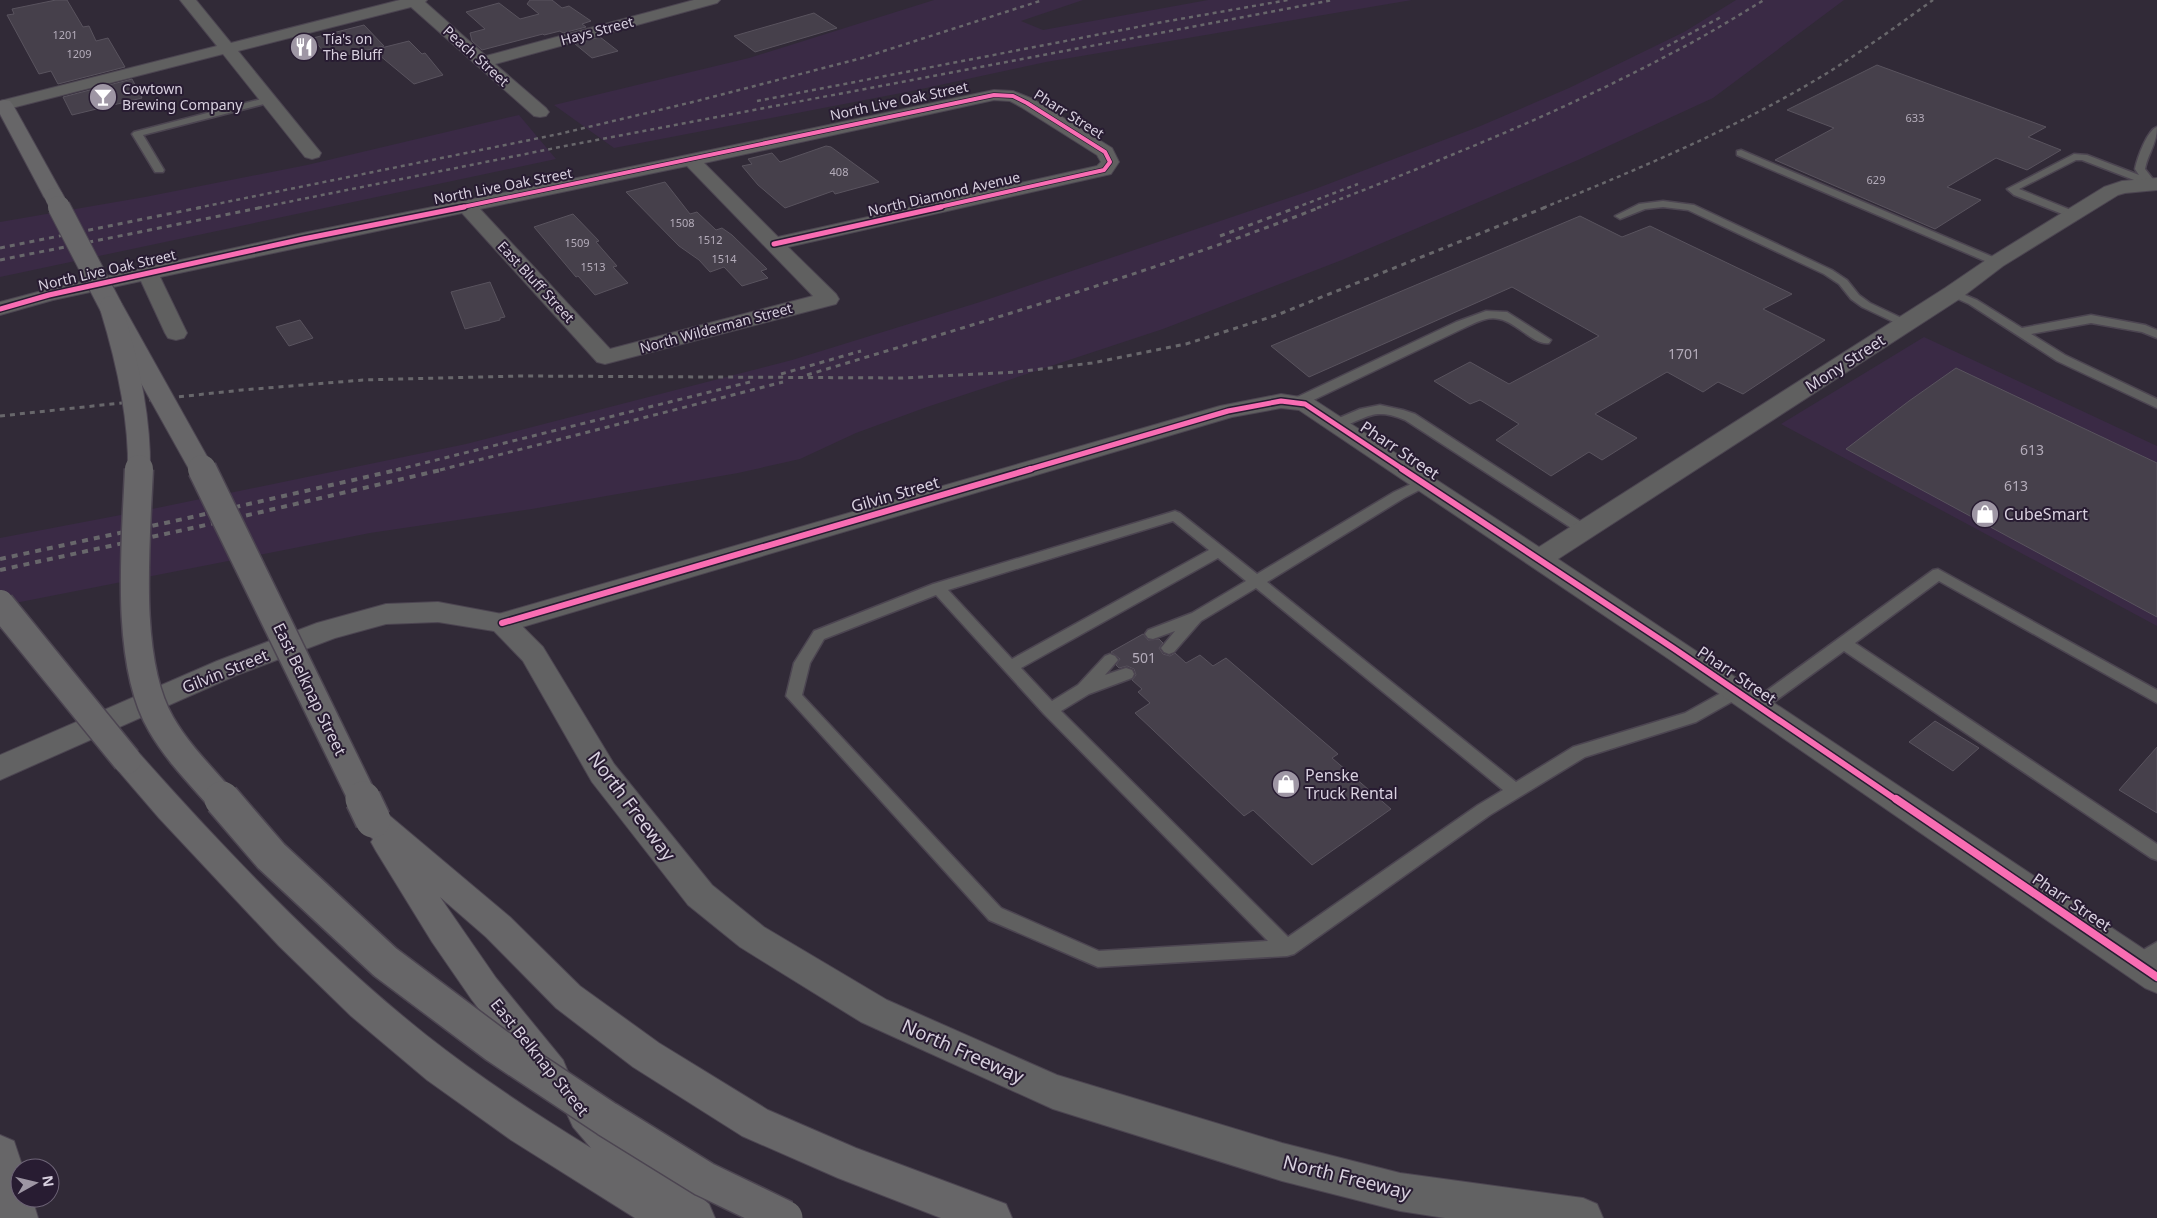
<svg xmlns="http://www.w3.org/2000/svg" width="2157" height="1218" viewBox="0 0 2157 1218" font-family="'Noto Sans',sans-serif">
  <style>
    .built { fill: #3a2a45 }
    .building { fill: #46404b; stroke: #59535e }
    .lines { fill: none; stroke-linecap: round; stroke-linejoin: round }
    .lane-casing { stroke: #4c4551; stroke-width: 3 }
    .street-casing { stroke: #4c4551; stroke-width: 2 }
    .secondary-casing { stroke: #4c4551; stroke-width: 2 }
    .highway-casing { stroke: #4c4551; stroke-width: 2 }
    .lane { fill: #606060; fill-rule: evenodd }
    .street { fill: #606060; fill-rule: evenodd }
    .secondary { fill: #626263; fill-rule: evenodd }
    .highway { fill: #676668; fill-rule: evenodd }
    .rail-far2 { stroke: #68676b; stroke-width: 2.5; stroke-dasharray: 4 4; stroke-linecap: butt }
    .rail-far1 { stroke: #68676b; stroke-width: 3; stroke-dasharray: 5 5; stroke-linecap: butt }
    .rail { stroke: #68676b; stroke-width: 4; stroke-dasharray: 6 6; stroke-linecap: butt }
    .highway-bridge-far3-casing { stroke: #4c4551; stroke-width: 19; stroke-linecap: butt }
    .highway-bridge-far2-casing { stroke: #4c4551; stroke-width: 24; stroke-linecap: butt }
    .highway-bridge-far1-casing { stroke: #4c4551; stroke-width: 31; stroke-linecap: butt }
    .highway-bridge-casing { stroke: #4c4551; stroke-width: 38; stroke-linecap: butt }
    .highway-bridge-far3 { stroke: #676668; stroke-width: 18 }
    .highway-bridge-far2 { stroke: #676668; stroke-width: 22 }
    .highway-bridge-far1 { stroke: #676668; stroke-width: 28 }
    .highway-bridge { stroke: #676668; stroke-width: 35 }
    .cycleway-far3-casing { stroke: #281c32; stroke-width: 5.5 }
    .cycleway-far2-casing { stroke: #281c32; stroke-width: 8 }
    .cycleway-far1-casing { stroke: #281c32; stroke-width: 9 }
    .cycleway-casing { stroke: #281c32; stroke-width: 11 }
    .cycleway-far3 { stroke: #f96db3; stroke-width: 4 }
    .cycleway-far2 { stroke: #f96db3; stroke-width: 5 }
    .cycleway-far1 { stroke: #f96db3; stroke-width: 6 }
    .cycleway { stroke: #f96db3; stroke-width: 8 }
    .labels { text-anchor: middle; stroke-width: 4; stroke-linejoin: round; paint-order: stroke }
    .far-number-label { font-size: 11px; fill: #b4acba }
    .far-street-label { font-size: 14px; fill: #d8d0df; stroke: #281c32 }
    .far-poi-label { font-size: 14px; fill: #d8d0df; stroke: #281c32; text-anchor: start }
    .number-label { font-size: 14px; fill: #b4acba }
    .street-label { font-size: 16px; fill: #d8d0df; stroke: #281c32 }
    .poi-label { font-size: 16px; fill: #d8d0df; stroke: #281c32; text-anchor: start }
    .near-street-label { font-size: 19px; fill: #d8d0df; stroke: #281c32 }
  </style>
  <rect width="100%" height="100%" fill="#312a37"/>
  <g class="built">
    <polygon points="934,0 1083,0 1021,21 1043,30 1208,0 1412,0 1046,62 917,90 614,148 554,105 749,58"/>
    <polygon points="1736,0 1844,0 1713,98 1578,160 1342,260 1163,329 927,407 856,433 800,459 738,473 532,509 370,533 0,606 0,538 152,509 466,444 792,360 980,302 1315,189 1478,127 1569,88 1684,32"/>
    <polygon points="519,115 556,159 0,277 0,222 145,197 307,165"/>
    <polygon points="1924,337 2157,446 2157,626 1781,424"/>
  </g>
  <g class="building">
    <polygon points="56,0 67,0 83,27 89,26 96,41 108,38 125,67 58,84 51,71 39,74 7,15 14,14 12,9"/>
    <polygon points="530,0 552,0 562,8 569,6 591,21 582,24 586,27 563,33 560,31 544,35 543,34 482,50 472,41 470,33 485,29 466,12 499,3 520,19 539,14 527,4"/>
    <polygon points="814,13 837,28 755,52 734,36"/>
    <polygon points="364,25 384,46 329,59 313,38"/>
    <polygon points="600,37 618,51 592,58 575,44"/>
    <polygon points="409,41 422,54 425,53 443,75 414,84 373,50"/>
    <polygon points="1877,65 2046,127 2028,137 2061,150 2027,170 1996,158 1947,187 1981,200 1935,229 1775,160 1834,128 1787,110"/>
    <polygon points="132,79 142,98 72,115 63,97"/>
    <polygon points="826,146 831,147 879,182 835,194 833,191 785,208 758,185 742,166 752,164 748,159 772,153 780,162"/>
    <polygon points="665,182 690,214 697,212 716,230 722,228 732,235 767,269 761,271 768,278 742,286 724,267 710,272 699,260 679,246 626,192"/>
    <polygon points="573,214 599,241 596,242 617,266 613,267 628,283 595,295 578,276 576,277 534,227"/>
    <polygon points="1580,216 1622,237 1650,226 1792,294 1763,309 1825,340 1743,394 1718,382 1703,392 1667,372 1595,414 1637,438 1602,460 1589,452 1551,476 1496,440 1519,424 1480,400 1470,404 1434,381 1470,362 1509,384 1599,336 1512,287 1309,377 1271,346"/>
    <polygon points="490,282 505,317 500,318 500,320 465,329 451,292"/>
    <polygon points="300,320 313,338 289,346 276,327"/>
    <polygon points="1956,368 2157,463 2157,617 1846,449 1909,401"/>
    <polygon points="1143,634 1148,640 1159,639 1163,643 1159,648 1163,654 1170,656 1175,653 1186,663 1200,655 1213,666 1226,658 1338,754 1332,758 1391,809 1312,865 1253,810 1244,816 1135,713 1150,703 1138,692 1142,689 1132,680 1136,675 1134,669 1127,666 1119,668 1116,665 1120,659 1111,652"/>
    <polygon points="1935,721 1979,748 1953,771 1909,742"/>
    <polygon points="2157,747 2157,813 2119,790"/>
  </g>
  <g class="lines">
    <defs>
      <g id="lane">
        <polygon points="269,97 272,98 272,102 143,135 164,170 163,172 155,172 132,134 134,132"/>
        <path d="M2157 127C2157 144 2148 153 2145 169L2156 183 2155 185H2147L2082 160H2076L2019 189 2078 213 2079 215 2078 217H2070L2014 195 2007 189 2074 154 2087 155 2139 175 2135 169C2137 159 2147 130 2157 127Z"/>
        <polygon points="1741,150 2000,260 2002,262 1996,265 1992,264 1737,155 1737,151"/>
        <polygon points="1663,201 1694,205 1832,270 1847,280 1859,295 1870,303 1912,323 1906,327 1902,326 1862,307 1851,299 1839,284 1824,274 1688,210 1663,207 1645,209 1620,219 1615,216 1639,204"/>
        <polygon points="1953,290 1977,300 2022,328 2091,315 2145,325 2157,330 2157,338 2142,332 2091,323 2031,334 2065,355 2157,399 2157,408 2057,361 1969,304 1949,295 1947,293 1949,291"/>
        <path d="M1486 311 1507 312 1551 340 1549 343C1534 346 1515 321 1499 319 1487 316 1475 323 1464 328L1303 405 1298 406 1292 402 1293 399 1456 322Z"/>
        <path d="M1380 405 1403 410 1415 414 1589 527 1591 530 1589 533H1579L1405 420C1371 406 1367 420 1337 428L1330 424 1332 421 1360 409Z"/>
        <path d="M1424 478 1429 479 1431 482 1429 485 1404 498 1267 582 1516 782 1573 747 1685 713 1730 688 1736 686 1742 688 1744 692 1742 696 1696 722 1585 757 1490 815 1294 954 1287 956 1098 967 989 920 786 696 794 663 814 631 933 584 1175 511 1180 513 1257 574 1394 492ZM1173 521 1209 550 1012 659 948 590ZM1218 558 1246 581 1192 613 1148 630 1145 634 1148 638 1153 639 1175 631 1161 648 1164 652 1169 654 1174 652 1201 621 1256 588 1503 790 1478 805 1288 937 1061 711 1089 694 1132 678 1134 674 1132 670 1126 668 1105 675 1118 660 1115 656 1110 654 1105 656 1078 685 1052 701 1021 668ZM936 595 1044 714 1268 941 1099 951 1001 908 802 695 810 663 824 639Z"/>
        <polygon points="1938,569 2157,690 2157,703 1939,581 1855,643 2157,844 2157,860 2151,858 1844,651 1763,710 1757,712 1751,710 1749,706 1751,702 1933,570"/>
        <polygon points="2157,942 2157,960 2138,971 2131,969 2129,963 2131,957"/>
      </g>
      <g id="street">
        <polygon points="180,0 196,0 231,43 400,0 427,0 425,2 486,56 694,0 720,0 717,3 495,64 546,108 549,112 546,116 540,117 534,116 411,7 238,51 321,153 319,157 312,159 305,157 223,54 0,111 0,101 217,46"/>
        <path d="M994 90 1013 91 1033 99 1112 148 1119 162 1111 174 788 247 836 294 839 299 836 304 605 364 597 362 462 213 160 277 187 333 184 338 176 340 168 338 165 333 141 281 53 300 0 315V302L49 289 303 233 597 174ZM994 100 1010 101 1021 107 1097 155 1101 162 1097 166 778 237 704 163ZM687 166 813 296 610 349 480 209Z"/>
        <polygon points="2157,178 2157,190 2125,193 2118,195 2003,266 1961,298 1558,559 2157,958 2157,993 2145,988 1663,655 1299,410 1281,408 1232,417 502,633 492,630 488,623 492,616 502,613 1220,406 1281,394 1313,399 1539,547 1945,288 1989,258 2104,187 2122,181"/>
      </g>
      <polygon id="secondary" points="438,602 512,616 543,647 614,764 712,885 764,927 887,1000 1057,1075 1282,1143 1400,1173 1583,1198 1597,1204 1603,1218 1445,1218 1400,1211 1282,1181 1053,1109 861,1022 740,947 688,905 592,782 523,661 494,631 438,622 386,624 335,638 237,675 0,780 0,755 217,661 317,623 386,604"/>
      <g id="highway">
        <polygon points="4,100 10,101 13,105 64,197 61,201 54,203 47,201 44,197 0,114 0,101"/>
        <path d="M127 748 138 752C227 852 321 951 426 1035 478 1076 534 1113 591 1148L573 1127 567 1114 573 1101 586 1096 599 1101 639 1145 709 1204 715 1218H635L511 1140 427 1080 351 1016 279 946 159 818 116 768 112 760 116 752Z"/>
        <polygon points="373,807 384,811 510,917 580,986 659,1043 768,1110 856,1148 1006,1204 1012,1218 941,1218 838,1178 742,1136 633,1067 556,1008 486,937 440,897 496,978 563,1060 568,1072 563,1084 550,1089 537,1084 472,1000 432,942 376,851 371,842 373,839 362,829 357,820 362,811"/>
        <polygon points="0,1135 14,1141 23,1168 20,1168 20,1198 32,1198 38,1218 0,1218"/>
      </g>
    </defs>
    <use href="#lane" class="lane-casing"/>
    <use href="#street" class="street-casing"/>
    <use href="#secondary" class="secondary-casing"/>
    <use href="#highway" class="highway-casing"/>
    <use href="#lane" class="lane"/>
    <use href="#street" class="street"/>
    <use href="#secondary" class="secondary"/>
    <use href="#highway" class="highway"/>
    <g class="rail-far2">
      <polyline points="1660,50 1721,17"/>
      <polyline points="757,101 1163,22 1288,0"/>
      <polyline points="197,208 559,134 697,101 862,58 1043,0"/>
      <polyline points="258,208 570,145 1333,0"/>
      <polyline points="1295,208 1358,184"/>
      <path d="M1317 208C1437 162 1558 114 1672 53 1704 37 1734 18 1764 0"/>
      <path d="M1543 208C1638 169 1735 129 1824 75 1861 52 1897 26 1933 0"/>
    </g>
    <g class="rail-far1">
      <polyline points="1220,236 1298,207"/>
      <polyline points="0,248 203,207"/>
      <polyline points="0,260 264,207"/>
      <polyline points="781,374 861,351"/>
      <path d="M807 375C979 323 1153 272 1321 207"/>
      <polyline points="0,416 242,390 363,380 522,376 902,378 1016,372 1092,363 1186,344 1277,315 1546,207"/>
      <polyline points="396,470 750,382"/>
      <polyline points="440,470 783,382"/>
    </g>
    <g class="rail">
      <polyline points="0,559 188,518 401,469"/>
      <polyline points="0,570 197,527 445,469"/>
    </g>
    <defs>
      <polyline id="highway-bridge-far3" points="54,197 60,208"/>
      <g id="highway-bridge-far2">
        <polyline points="59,207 111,307 202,470"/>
        <path d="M111 307C127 359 140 415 139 470"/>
      </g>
      <g id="highway-bridge-far1">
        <path d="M139 469C136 540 124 661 161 724 177 752 201 776 223 801"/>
        <polyline points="202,469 364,801"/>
        <polyline points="0,604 127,760"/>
      </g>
      <g id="highway-bridge">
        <polyline points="222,799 271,856 385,962 497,1046 607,1119 704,1179 785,1218"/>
        <polyline points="363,799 373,820"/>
      </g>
    </defs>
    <use href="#highway-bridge-far3" class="highway-bridge-far3-casing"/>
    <use href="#highway-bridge-far2" class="highway-bridge-far2-casing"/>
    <use href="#highway-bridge-far1" class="highway-bridge-far1-casing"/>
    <use href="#highway-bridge" class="highway-bridge-casing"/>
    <use href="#highway-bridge-far3" class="highway-bridge-far3"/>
    <use href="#highway-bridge-far2" class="highway-bridge-far2"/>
    <use href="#highway-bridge-far1" class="highway-bridge-far1"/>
    <use href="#highway-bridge" class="highway-bridge"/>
    <defs>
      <polyline id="cycleway-far3" points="458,208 994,95 1013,96 1027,103 1105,152 1110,162 1104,170 935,208"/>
      <g id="cycleway-far2">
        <polyline points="774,244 941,207"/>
        <polyline points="0,309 49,295 303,239 464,207"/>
        <polyline points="1027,470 1228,411 1281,401 1305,404 1404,470"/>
      </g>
      <g id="cycleway-far1">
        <polyline points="1402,469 1673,648 1898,801"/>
        <polyline points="502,623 1031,469"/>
      </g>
      <polyline id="cycleway" points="1896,799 2157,977"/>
    </defs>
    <use href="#cycleway-far3" class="cycleway-far3-casing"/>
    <use href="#cycleway-far2" class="cycleway-far2-casing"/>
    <use href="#cycleway-far1" class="cycleway-far1-casing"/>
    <use href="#cycleway" class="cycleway-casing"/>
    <use href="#cycleway-far3" class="cycleway-far3"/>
    <use href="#cycleway-far2" class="cycleway-far2"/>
    <use href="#cycleway-far1" class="cycleway-far1"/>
    <use href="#cycleway" class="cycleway"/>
  </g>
  <defs>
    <symbol id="restaurant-disc" viewBox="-11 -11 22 22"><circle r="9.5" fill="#9e96a4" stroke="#281c32"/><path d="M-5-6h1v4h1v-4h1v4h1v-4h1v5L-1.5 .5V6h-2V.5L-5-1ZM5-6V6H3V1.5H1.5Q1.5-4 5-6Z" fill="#fff"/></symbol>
    <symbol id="bar-disc" viewBox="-11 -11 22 22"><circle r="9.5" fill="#9e96a4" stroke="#281c32"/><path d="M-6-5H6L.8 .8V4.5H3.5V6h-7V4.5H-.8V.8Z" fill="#fff"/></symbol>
    <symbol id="shop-disc" viewBox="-11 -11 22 22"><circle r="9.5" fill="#9e96a4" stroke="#281c32"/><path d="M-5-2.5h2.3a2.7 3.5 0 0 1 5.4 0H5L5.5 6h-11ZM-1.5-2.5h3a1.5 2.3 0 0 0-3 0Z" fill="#fff"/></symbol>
  </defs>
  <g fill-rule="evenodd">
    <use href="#restaurant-disc" x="288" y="31" width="32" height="32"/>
    <use href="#bar-disc" x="87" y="81" width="32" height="32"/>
    <use href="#shop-disc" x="1969" y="498" width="32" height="32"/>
    <use href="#shop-disc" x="1270" y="768" width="32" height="32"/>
  </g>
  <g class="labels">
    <g class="far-number-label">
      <text x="65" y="39">1201</text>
      <text x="79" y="58">1209</text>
      <text x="1915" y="122">633</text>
      <text x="839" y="176">408</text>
      <text x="1876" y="184">629</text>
      <text x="682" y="227">1508</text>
      <text x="710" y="244">1512</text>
      <text x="577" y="247">1509</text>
      <text x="724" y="263">1514</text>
      <text x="593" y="271">1513</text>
    </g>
    <g class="far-street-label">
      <text transform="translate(597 31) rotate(-15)" y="5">Hays Street</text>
      <text transform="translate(476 56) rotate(42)" y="5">Peach Street</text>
      <text transform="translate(899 101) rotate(-12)" y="5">North Live Oak Street</text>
      <text transform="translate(1069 114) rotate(32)" y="5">Pharr Street</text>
      <text transform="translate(503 186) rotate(-11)" y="5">North Live Oak Street</text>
      <text transform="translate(944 194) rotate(-13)" y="5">North Diamond Avenue</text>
      <text transform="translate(107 270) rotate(-13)" y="5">North Live Oak Street</text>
      <text transform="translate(536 282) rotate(47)" y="5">East Bluff Street</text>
      <text transform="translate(716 328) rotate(-15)" y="5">North Wilderman Street</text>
    </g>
    <g class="far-poi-label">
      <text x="323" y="44">Tía's on<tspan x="323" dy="16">The Bluff</tspan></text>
      <text x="122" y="94">Cowtown<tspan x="122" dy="16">Brewing Company</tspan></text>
    </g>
    <g class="number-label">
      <text x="1684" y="359">1701</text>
      <text x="2032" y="455">613</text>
      <text x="2016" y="491">613</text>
      <text x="1144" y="663">501</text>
    </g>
    <g class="street-label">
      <text transform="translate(1845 363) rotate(-33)" y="6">Mony Street</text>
      <text transform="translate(1400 450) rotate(34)" y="6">Pharr Street</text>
      <text transform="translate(895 494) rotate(-16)" y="6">Gilvin Street</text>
      <text transform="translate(225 671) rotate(-22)" y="6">Gilvin Street</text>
      <text transform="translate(1737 675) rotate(34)" y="6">Pharr Street</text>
      <text transform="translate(310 689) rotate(64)" y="6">East Belknap Street</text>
      <text transform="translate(2072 902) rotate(34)" y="6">Pharr Street</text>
      <text transform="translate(540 1057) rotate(51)" y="6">East Belknap Street</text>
    </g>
    <g class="poi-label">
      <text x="2004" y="520">CubeSmart</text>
      <text x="1305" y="781">Penske<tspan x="1305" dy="18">Truck Rental</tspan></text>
    </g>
    <g class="near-street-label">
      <text transform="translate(632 806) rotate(53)" y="7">North Freeway</text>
      <text transform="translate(963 1051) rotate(24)" y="7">North Freeway</text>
      <text transform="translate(1347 1177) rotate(14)" y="7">North Freeway</text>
    </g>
  </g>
  <g transform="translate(35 1183) rotate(82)"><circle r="24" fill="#281c32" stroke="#6e6477"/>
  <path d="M0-4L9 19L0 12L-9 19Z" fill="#9e96a4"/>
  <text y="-8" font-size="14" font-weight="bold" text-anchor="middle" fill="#d8d0df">N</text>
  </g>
</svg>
